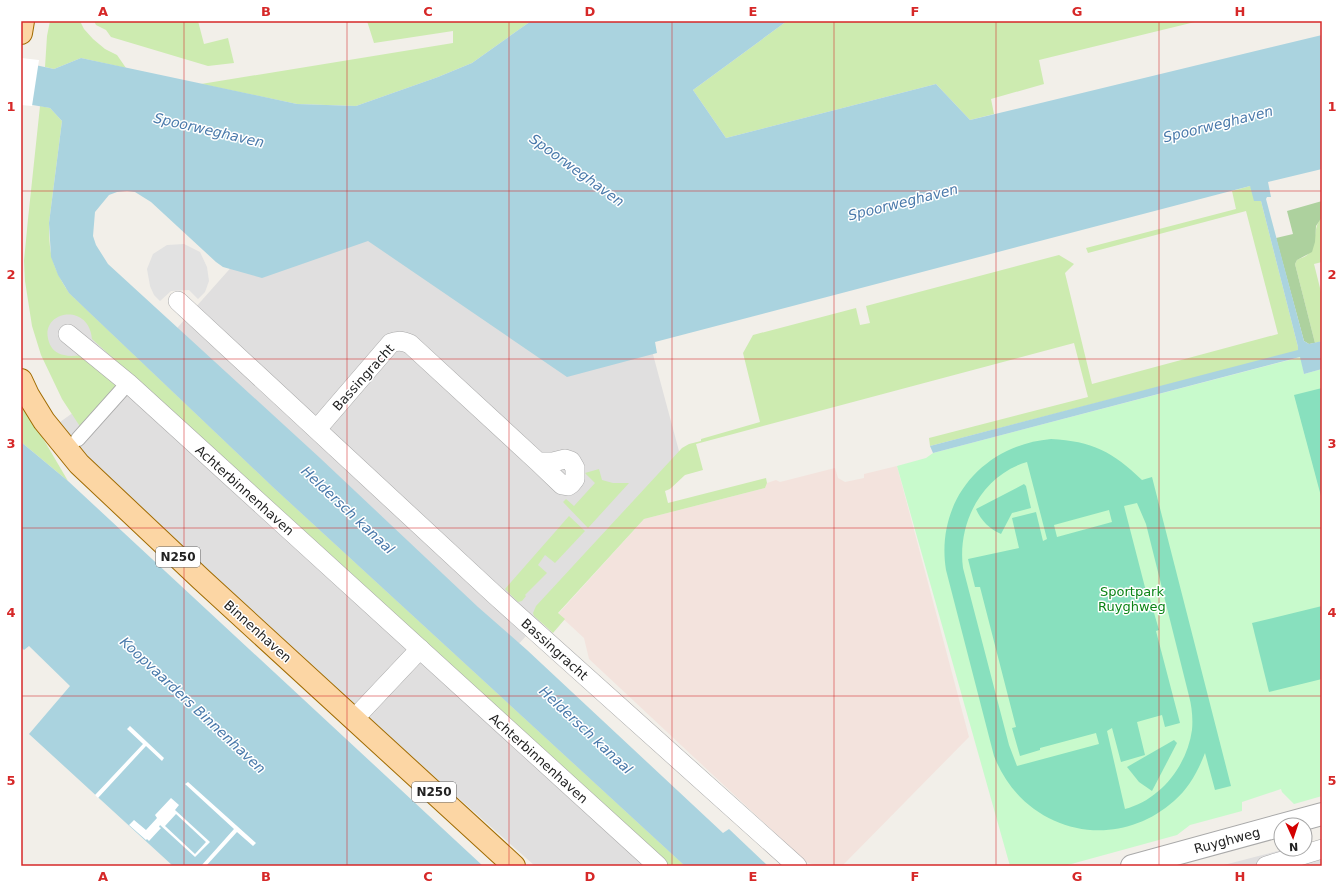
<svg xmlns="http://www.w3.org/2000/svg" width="1343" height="887" viewBox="0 0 1343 887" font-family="'DejaVu Sans',sans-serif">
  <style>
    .residential { fill: #e0dfdf }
    .military { fill: #f3e3dd }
    .grass { fill: #cdebb0 }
    .forest { fill: #add19e }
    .park { fill: #c8facc }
    .pitch { fill: #88e0be; fill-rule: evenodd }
    .parking { fill: #e2e2e2 }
    .water { fill: #aad3df }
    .pier { fill: #fff; fill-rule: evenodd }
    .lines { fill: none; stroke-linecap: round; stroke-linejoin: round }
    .pedestrian-casing { stroke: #a9a9a9; stroke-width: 16 }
    .minor-casing { stroke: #a9a9a9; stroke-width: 20 }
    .tertiary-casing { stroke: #a9a9a9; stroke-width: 24 }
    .primary-casing { stroke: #a06b00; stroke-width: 24 }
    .pedestrian { stroke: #fff; stroke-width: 14 }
    .minor { stroke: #fff; stroke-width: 19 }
    .tertiary { stroke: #fff; stroke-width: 22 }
    .primary { stroke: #fcd6a4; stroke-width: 22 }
    .grid { fill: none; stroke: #d62828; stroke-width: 1; stroke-opacity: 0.55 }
    .labels { text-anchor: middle; stroke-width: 3; stroke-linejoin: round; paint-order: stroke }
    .shield { fill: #fff; stroke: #646464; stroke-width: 1 }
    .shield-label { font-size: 12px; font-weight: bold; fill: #222 }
    .street-label { font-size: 13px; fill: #222; stroke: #fff }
    .park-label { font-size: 13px; fill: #0c8416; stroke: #fff }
    .water-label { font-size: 14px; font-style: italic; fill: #4a7aab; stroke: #fff }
    .neatline { fill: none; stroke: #d62828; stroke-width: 1.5 }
    .grid-label { font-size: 13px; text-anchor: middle; font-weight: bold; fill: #d62828 }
  </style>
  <rect width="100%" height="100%" fill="#f2efe9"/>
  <g class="residential">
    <polygon points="364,220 651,347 683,466 514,649 751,866 535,866 46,432 74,412 42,339 78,263 162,345 235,263"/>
    <polygon points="1322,840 1322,866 1220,866 1285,849 1305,849 1305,844"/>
  </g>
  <polygon class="military" points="897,466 969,737 842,866 818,866 806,862 589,659 584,638 558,614 644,519 765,488 767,483 776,480 780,482 835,468 838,478 845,482 864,478 864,474"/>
  <g class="grass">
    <polygon points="50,21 80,21 84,29 93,39 105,49 117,55 126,68 81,58 54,69 45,67 47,36"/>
    <polygon points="94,21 198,21 204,44 228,38 234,63 208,66 111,37 106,30 96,25"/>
    <polygon points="367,21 531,21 472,63 438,77 356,106 297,104 201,84 453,43 453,31 374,43"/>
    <polygon points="787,21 1199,21 1039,60 1044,84 991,99 994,114 970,120 936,84 726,138 693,90"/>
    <path d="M40 106 50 108 62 121 49 223C49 255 52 266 69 293L275 489 685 866H668L434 650 92 339C89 301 38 311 49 342 51 349 57 354 64 355 71 357 79 355 86 355L120 385 81 428 62 399 41 355 32 326 25 281 24 261 28 219Z"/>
    <polygon points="1250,186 1261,201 1298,347 1298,351 930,446 929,438 1088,397 1074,343 696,444 703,470 685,475 670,489 665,491 668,503 766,478 767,483 765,488 644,519 558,613 565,619 553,633 534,616 533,613 536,606 682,448 689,444 701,441 701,439 760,422 743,353 753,335 856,308 860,325 870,323 866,306 1059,255 1074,264 1065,273 1092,384 1278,334 1246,211 1088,253 1086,248 1236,209 1232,191"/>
    <path d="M1322 217V262L1314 264 1322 296V341L1315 343 1295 264 1297 260C1300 258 1306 257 1308 254 1319 244 1311 229 1322 217Z"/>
    <polygon points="21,401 68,481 21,442"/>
    <polygon points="599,469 602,480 613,483 629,483 588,528 563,502 566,499 574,506 595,483 585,473"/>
    <polygon points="569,516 585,531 555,563 545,555 538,565 547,573 525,595 526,596 522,601 518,602 505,589"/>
  </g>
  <polygon class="forest" points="1322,201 1322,217 1316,226 1315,242 1312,252 1297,260 1295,264 1315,343 1309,344 1304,341 1276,238 1293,234 1287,211"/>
  <polygon class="park" points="1301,357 1304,374 1322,369 1322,796 1294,804 1282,792 1281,789 1242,802 1242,811 1190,825 1177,835 1064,866 1010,866 897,466 926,458 933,453"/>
  <g class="pitch">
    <polygon points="1322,388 1322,500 1294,395"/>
    <path d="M1051 439C1092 441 1113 452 1142 480L1152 477 1231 786 1215 790 1205 753C1198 771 1189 788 1174 801 1113 855 1023 831 994 756L946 570C935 501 983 445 1051 439ZM1027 462 1047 539 1043 541 1036 512 1012 518 1019 548 968 559 975 587H980L1016 727 1012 728 1020 756 1040 750V748L1096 733 1099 744 1017 766 1009 745 963 568C957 523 982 475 1027 462ZM1137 503 1146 524 1189 696C1192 707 1193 719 1192 730 1187 766 1160 800 1125 809L1107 731 1112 728 1121 762 1145 755 1137 722 1162 715 1165 727 1180 723 1156 631 1159 630 1150 599H1148L1124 506ZM1109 510 1112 522 1057 537 1054 525Z"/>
    <path d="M1024 484 1026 486 1031 508 1012 513 1001 534C990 529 981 521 976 509Z"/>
    <polygon points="1322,606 1322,679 1269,692 1252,623"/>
    <polygon points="1174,740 1177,743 1152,791 1139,782 1127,767"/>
  </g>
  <polygon class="parking" points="184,244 200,252 207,267 209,281 205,292 198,299 189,290 171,291 160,301 154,295 150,286 147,269 153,254 167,245"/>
  <g class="water">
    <polygon points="531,21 787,21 693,90 726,138 936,84 970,120 1322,35 1322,169 1268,182 1271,197 1267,197 1266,199 1304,341 1309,344 1322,341 1322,369 1304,374 1300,357 933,453 930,446 1298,350 1298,347 1261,201 1254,201 1250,186 655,342 657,353 567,377 368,241 262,278 223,267 216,262 151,202 135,192 127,191 117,192 109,195 95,212 93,236 96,245 108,264 320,458 478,607 527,650 723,833 729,829 768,866 685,866 275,489 92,315 69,293 58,275 51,257 49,223 62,121 50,108 21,103 21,62 54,69 81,58 297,104 356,106 438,77 472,63"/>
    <polygon points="21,442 68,481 483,866 173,866 29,734 70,686 29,646 24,650 21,647"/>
  </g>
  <g class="pier">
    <polygon points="21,58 39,60 32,106 21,105"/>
    <polygon points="130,726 164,758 162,761 146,746 98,798 95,795 143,744 127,729"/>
    <polygon points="188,782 256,843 253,846 237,832 206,866 201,866 234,829 185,784"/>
    <path d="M171 798 179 805 175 810 210 842 195 857 160 825 159 827 161 828 149 841 147 839 146 840 129 825 134 820 146 830 157 818 155 815ZM176 814 206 842 195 854 165 826Z"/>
  </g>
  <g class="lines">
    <defs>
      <polyline id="pedestrian" points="78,439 128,383"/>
      <g id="minor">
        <polyline points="178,301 495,595 797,866"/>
        <polyline points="68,334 128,383 658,866"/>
        <path d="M317 429 391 343C398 340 404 341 410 344L538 462 562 485 568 486 571 484 575 479V468L571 461 565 459 553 462H538"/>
        <polyline points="354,719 420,649"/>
        <polyline points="1266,866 1322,849"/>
      </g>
      <polyline id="tertiary" points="1132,866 1322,814"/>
      <g id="primary">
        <polyline points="21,33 23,21"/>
        <polyline points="21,380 28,395 44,421 79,464 202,580 514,866"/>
      </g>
    </defs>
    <use href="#pedestrian" class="pedestrian-casing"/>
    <use href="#minor" class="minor-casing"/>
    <use href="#tertiary" class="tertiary-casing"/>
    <use href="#primary" class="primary-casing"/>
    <use href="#pedestrian" class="pedestrian"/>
    <use href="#minor" class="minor"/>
    <use href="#tertiary" class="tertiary"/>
    <use href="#primary" class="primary"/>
  </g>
  <path class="grid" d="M184 21V866M347 21V866M509 21V866M672 21V866M834 21V866M996 21V866M1159 21V866M21 191H1322M21 359H1322M21 528H1322M21 696H1322"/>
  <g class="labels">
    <g class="shield">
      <rect x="156" y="547" width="44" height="20" rx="3"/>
      <rect x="412" y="782" width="44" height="20" rx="3"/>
    </g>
    <g class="shield-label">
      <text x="178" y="561">N250</text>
      <text x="434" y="796">N250</text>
    </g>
    <g class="street-label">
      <text transform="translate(363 377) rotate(-48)" y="5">Bassingracht</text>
      <text transform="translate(245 490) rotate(42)" y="5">Achterbinnenhaven</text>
      <text transform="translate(258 631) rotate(42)" y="5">Binnenhaven</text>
      <text transform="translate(555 649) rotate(42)" y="5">Bassingracht</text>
      <text transform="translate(539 758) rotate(42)" y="5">Achterbinnenhaven</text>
      <text transform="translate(1227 840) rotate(-15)" y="5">Ruyghweg</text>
    </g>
    <g class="park-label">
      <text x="1132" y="596">Sportpark<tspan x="1132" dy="15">Ruyghweg</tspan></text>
    </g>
    <g class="water-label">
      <text transform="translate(1218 124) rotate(-14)" y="5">Spoorweghaven</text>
      <text transform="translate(209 130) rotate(13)" y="5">Spoorweghaven</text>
      <text transform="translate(577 170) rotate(36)" y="5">Spoorweghaven</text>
      <text transform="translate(903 202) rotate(-14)" y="5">Spoorweghaven</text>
      <text transform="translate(348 510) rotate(43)" y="5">Heldersch kanaal</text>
      <text transform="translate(193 705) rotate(43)" y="5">Koopvaarders Binnenhaven</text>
      <text transform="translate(586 730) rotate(43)" y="5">Heldersch kanaal</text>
    </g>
  </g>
  <rect width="1343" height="887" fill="none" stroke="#ffffff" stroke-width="44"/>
  <g transform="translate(1293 837) rotate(177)"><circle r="19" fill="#ffffff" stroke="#a7a7a7"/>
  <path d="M0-3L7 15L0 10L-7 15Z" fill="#d40000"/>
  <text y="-6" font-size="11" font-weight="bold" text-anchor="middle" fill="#222222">N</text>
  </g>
  <rect x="22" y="22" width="1299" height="843" class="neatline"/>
  <g class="grid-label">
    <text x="103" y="16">A</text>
    <text x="266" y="16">B</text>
    <text x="428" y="16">C</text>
    <text x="590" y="16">D</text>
    <text x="753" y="16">E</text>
    <text x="915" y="16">F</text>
    <text x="1077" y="16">G</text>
    <text x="1240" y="16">H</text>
    <text x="11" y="111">1</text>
    <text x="1332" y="111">1</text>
    <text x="11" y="279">2</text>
    <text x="1332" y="279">2</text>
    <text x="11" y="448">3</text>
    <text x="1332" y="448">3</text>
    <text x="11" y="617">4</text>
    <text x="1332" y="617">4</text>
    <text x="11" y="785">5</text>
    <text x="1332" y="785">5</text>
    <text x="103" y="881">A</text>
    <text x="266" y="881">B</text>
    <text x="428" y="881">C</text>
    <text x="590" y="881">D</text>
    <text x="753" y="881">E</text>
    <text x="915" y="881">F</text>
    <text x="1077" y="881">G</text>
    <text x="1240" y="881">H</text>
  </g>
</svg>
